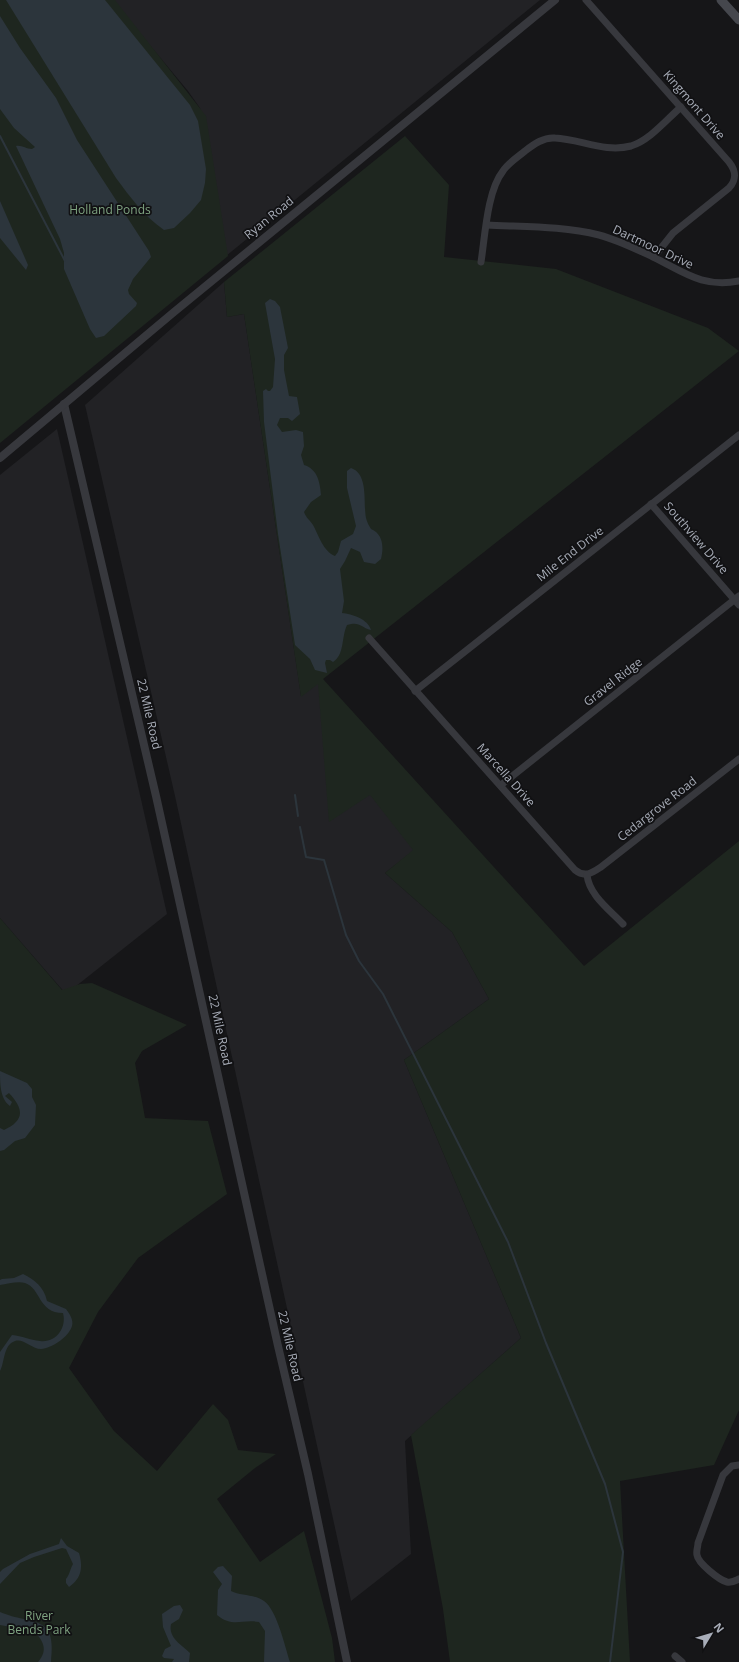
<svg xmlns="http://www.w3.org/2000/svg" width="739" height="1662" viewBox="0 0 739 1662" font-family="'Open Sans',sans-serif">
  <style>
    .built { fill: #222225 }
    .green { fill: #1e261f }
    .water { fill: #2c353c }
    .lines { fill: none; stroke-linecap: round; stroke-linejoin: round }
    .stream { stroke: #2c353c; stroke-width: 2 }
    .minor { stroke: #37383d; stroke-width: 7 }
    .tertiary { stroke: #37383d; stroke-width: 8 }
    .secondary { stroke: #45474d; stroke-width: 9 }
    .labels { text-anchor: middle; stroke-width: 3.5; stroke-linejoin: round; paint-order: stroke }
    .street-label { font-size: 12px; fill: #a8adb8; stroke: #111113 }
    .park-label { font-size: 12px; fill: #7fa381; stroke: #111113 }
  </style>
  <rect width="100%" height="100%" fill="#161618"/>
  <g class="built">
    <polygon points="112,0 540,0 226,256 200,108 188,91"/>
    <polygon points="224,282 227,317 244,314 301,696 322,679 451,821 385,873 452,932 489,999 404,1060 521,1338 405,1441 411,1554 351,1601 175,796 85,405"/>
    <polygon points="57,429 167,914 66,994 0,918 0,475"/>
  </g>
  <g class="green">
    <polygon points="0,0 115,0 206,116 228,256 0,443"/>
    <polygon points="405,136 449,185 444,257 556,269 708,328 739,351 323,679 584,966 739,841 739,1410 714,1465 620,1481 630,1662 450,1662 443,1609 411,1435 521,1338 404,1060 489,999 452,932 385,873 413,850 370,795 329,822 318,684 301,697 244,314 227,317 224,282"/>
    <polygon points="0,918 62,990 80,984 92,983 187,1025 142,1051 135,1063 145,1118 208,1121 227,1194 138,1258 98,1312 69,1368 114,1431 157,1471 213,1404 228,1420 238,1450 276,1454 255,1468 217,1499 260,1562 304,1531 332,1638 335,1662 0,1662"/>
  </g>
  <g class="water">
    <path d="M6 0H105L190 105 198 121 206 169 205 183 201 200 190 213 174 228 164 230C144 216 130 197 116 178Z"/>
    <path d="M0 16 20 48 56 98 77 140 149 251 151 257 133 279 128 290 129 294 137 303 136 306 104 336 96 338 90 329 64 269V253L60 239 16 146C22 145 26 149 32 149L35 147 14 128 0 109Z"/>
    <polygon points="0,201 28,265 26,270 0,238"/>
    <path d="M270 299 275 301 280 307 288 348 284 355V370L289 396 297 397 300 414 292 421 288 418H280L277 425 282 432 296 430 303 432 304 446 301 455 304 465C317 469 320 481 321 495L311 502 304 512C306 518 310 520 313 525 319 536 323 551 335 556L338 552 341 541 353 534 356 526 347 488V471L351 468C369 474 363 503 366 518 367 522 369 526 371 529 383 534 384 547 381 559L375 564 364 562 360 552 351 548 345 561 340 569 344 601 342 613C352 614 368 619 371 630 360 627 360 621 347 625 341 638 345 654 333 662L330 660H326L325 663 327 673 315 670 310 659 295 645 278 534 264 422 263 391 266 389 268 391H270L273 387 275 359 265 303Z"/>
    <path d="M0 1071 27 1083 32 1089V1097L36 1105 35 1125 25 1138 15 1141 4 1150 0 1151V1128L4 1130C26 1120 23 1108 9 1093L5 1096 12 1102 10 1106C0 1099 0 1083 0 1071Z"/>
    <path d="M23 1274C35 1280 44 1287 47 1301L66 1309C69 1313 74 1320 72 1326 69 1337 52 1348 41 1349 32 1349 23 1338 15 1341 3 1345 5 1362 0 1371V1352L12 1335C22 1336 30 1340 40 1341 56 1343 67 1328 63 1313 38 1313 41 1288 25 1283 18 1281 7 1284 0 1285V1280L2 1279 14 1278Z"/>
    <path d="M61 1538 67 1546 79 1553C83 1567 82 1578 69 1587L66 1583V1579C70 1574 70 1569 73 1564L66 1549 62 1548 34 1557 20 1563 0 1584V1572L3 1569 30 1554 59 1544Z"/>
    <path d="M223 1566 232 1576 231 1591C241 1596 254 1594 264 1601 277 1610 285 1647 290 1662H264L265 1631 259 1622C241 1619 233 1628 217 1615L218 1590 222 1584 213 1572 218 1567Z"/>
    <path d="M180 1605 183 1610 179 1619 171 1624C168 1638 182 1645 190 1653L189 1662H172L174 1659 164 1658 162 1656 165 1649 171 1646 163 1627 162 1614 174 1606Z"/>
    <path d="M0 1612C33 1626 57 1613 51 1662H38C49 1650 43 1639 32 1630L23 1631 11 1627 0 1625Z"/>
  </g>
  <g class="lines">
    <g class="stream">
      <polyline points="0,136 65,261"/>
      <polyline points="295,795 298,816"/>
      <polyline points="300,827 306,857 324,860 346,935 359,961 383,994 508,1242 546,1343 605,1484 623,1552 610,1662"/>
    </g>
    <g class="minor">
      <path d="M586 0 729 162C736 171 737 179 729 188L673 233 654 257"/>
      <path d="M487 225C524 227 563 226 599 235 618 240 636 249 653 257 684 272 702 288 739 281"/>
      <path d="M481 262C485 237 487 191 503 171 508 163 518 157 525 151 534 144 544 137 555 138 580 139 605 153 631 146 650 140 666 120 681 107"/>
      <polyline points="651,504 739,605"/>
      <path d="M369 638 575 870C585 878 592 873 601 867L739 759"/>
      <polyline points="415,691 739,435"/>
      <polyline points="501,785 739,596"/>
      <path d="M587 875C589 895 610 910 623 924"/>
      <path d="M739 1465 732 1466 723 1475 698 1543C698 1547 696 1551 697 1555 698 1563 719 1580 727 1582 732 1583 735 1581 739 1579"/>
      <polyline points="675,1656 682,1662"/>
    </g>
    <g class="tertiary">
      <polyline points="64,404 156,796 278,1346 308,1474 347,1662"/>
      <polyline points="0,458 174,312 555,0"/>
    </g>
    <polyline class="secondary" points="721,0 739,20"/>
  </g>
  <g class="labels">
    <g class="street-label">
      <text transform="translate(694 105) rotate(49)" y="4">Kingmont Drive</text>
      <text transform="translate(269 218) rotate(-39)" y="4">Ryan Road</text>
      <text transform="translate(653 247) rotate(25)" y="4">Dartmoor Drive</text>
      <text transform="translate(696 538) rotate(49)" y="4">Southview Drive</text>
      <text transform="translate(570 554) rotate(-38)" y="4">Mile End Drive</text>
      <text transform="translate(613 682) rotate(-38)" y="4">Gravel Ridge</text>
      <text transform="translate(149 714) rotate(77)" y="4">22 Mile Road</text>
      <text transform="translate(506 775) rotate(48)" y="4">Marcella Drive</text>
      <text transform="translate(657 809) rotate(-38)" y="4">Cedargrove Road</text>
      <text transform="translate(220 1030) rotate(78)" y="4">22 Mile Road</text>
      <text transform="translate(290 1346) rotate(77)" y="4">22 Mile Road</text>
    </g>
    <g class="park-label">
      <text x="110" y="214">Holland Ponds</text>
      <text x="39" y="1620">River<tspan x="39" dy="14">Bends Park</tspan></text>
    </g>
  </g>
  <g transform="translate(711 1634) rotate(52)" stroke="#111113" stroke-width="3" paint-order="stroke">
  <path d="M0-3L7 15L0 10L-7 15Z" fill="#a8adb8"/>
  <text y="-6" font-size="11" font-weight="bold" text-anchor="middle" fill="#a8adb8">N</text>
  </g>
</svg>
